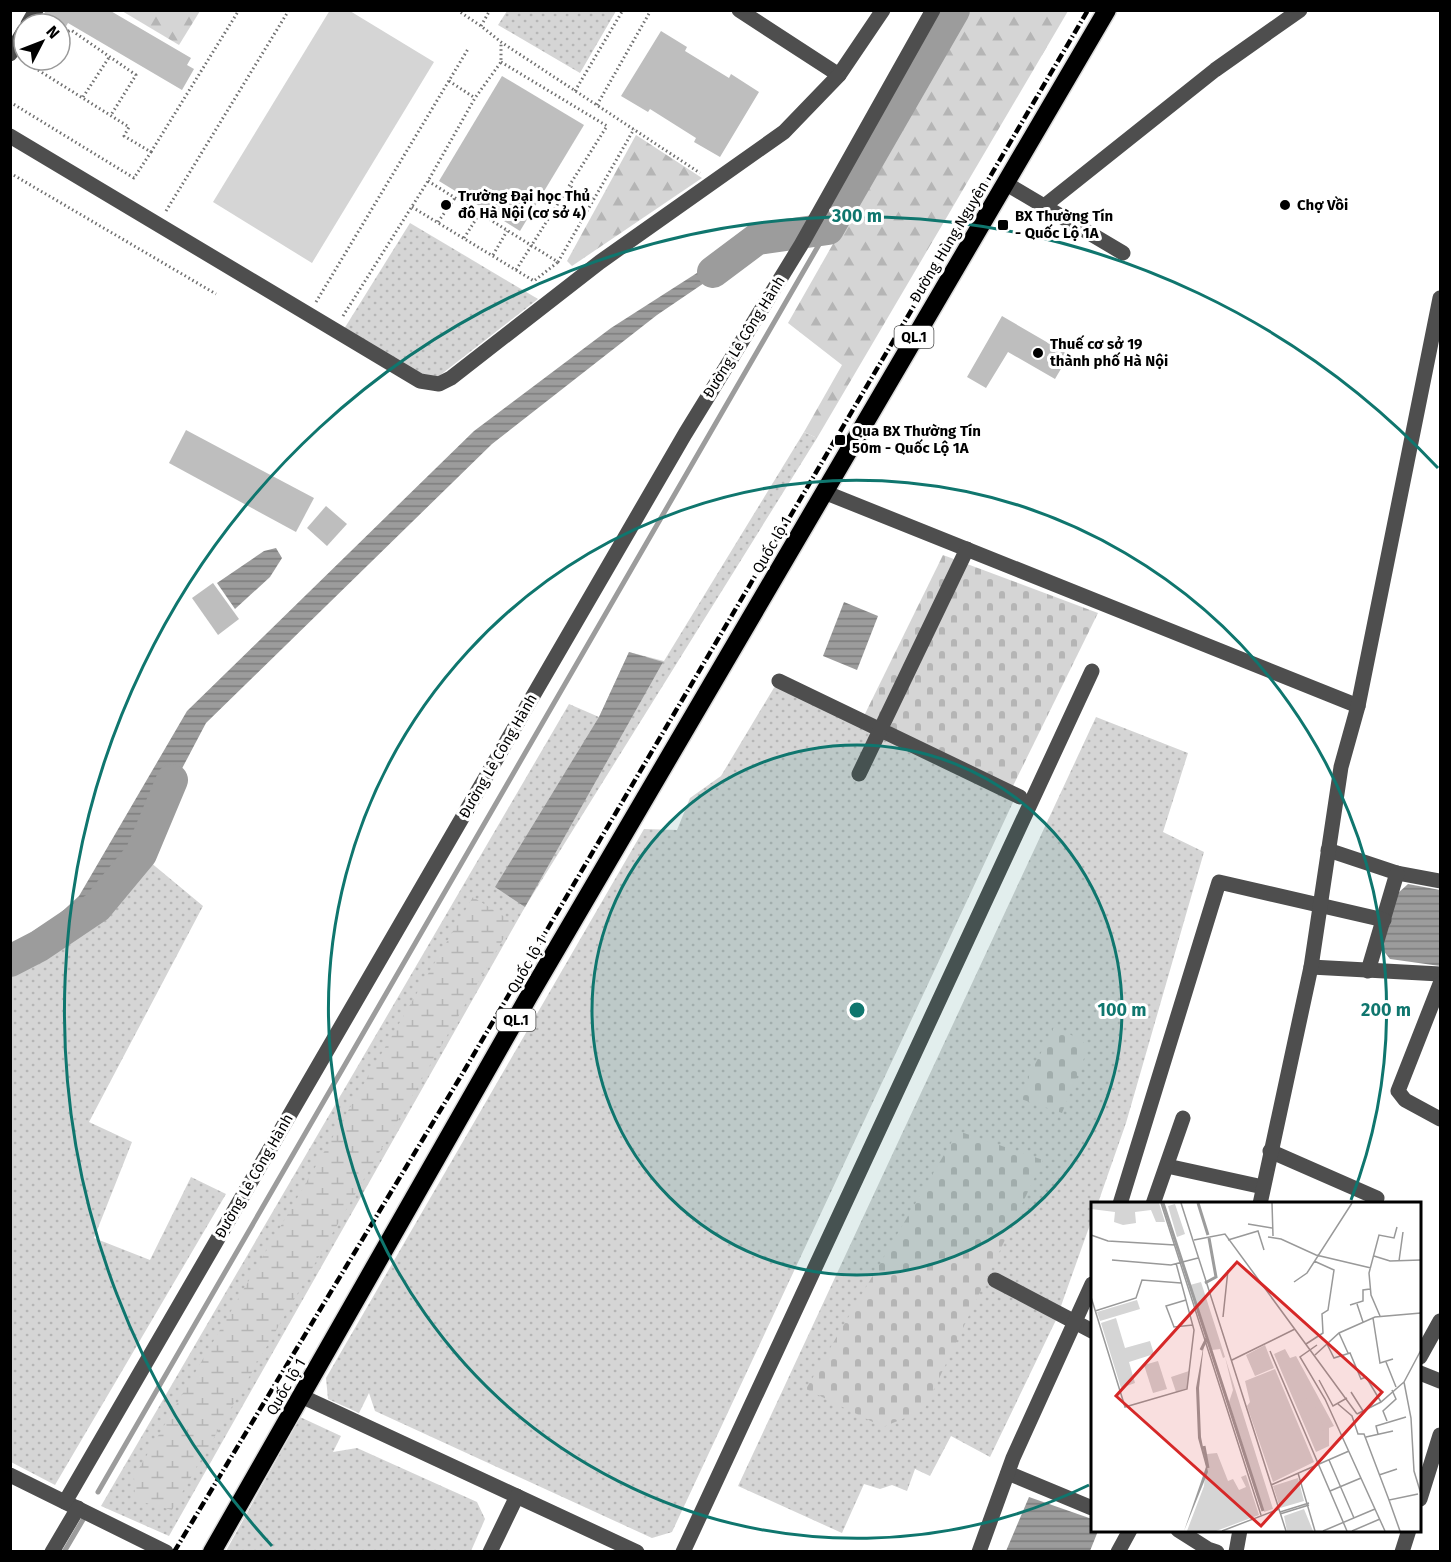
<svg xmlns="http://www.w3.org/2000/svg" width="1451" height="1562" viewBox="0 0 1451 1562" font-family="'Fira Sans',sans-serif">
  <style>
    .grass { fill: url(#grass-dots) }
    .forest { fill: url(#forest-firs) }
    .wetland { fill: url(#wetland-marsh) }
    .cemetery { fill: url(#cemetery-stones) }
    .pitch { fill: #d5d5d5 }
    .water { fill: url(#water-rules) }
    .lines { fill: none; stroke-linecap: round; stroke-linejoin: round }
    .stream { stroke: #9c9c9c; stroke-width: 5 }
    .river { stroke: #9c9c9c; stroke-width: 32 }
    .building { fill: #bebebe }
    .highway-casing { stroke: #dbdbdb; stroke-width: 21 }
    .path { stroke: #707070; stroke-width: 3; stroke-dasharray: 1.5 3; stroke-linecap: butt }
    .minor { stroke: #4e4e4e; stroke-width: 15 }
    .highway { stroke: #000; stroke-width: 18 }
    .rail { stroke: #000; stroke-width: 4.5; stroke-dasharray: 9 3 1.5 3; stroke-linecap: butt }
    .ring { fill: none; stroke: #0f766e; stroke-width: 3 }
    .poi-dot { fill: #000; stroke: #fff; stroke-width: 2 }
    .labels { text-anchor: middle; stroke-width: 6; stroke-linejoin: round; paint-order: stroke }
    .shield { fill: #fff; stroke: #4c4c4c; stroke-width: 1.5 }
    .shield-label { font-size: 14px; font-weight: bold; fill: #000 }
    .poi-label { font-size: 15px; font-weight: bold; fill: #000; stroke: #fff; text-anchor: start }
    .street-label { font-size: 15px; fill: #000; stroke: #fff }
    .inset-river { fill: none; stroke: #9c9c9c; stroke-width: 3 }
    .inset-road { fill: none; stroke: #999; stroke-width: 1.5 }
    .view { fill: #d62828; fill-opacity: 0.15; stroke: #d62828; stroke-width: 3 }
    .inset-edge { fill: none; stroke: #000; stroke-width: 3 }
    .centre { fill: #0f766e; stroke: #fff; stroke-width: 3 }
    .ring-label { font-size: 18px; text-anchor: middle; font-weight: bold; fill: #0f766e; stroke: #fff; stroke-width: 6; stroke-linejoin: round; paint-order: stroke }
  </style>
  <defs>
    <pattern id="grass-dots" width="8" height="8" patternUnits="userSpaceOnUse" patternTransform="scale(1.5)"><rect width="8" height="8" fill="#d5d5d5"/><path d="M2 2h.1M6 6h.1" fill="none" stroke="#b5b5b5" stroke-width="1.8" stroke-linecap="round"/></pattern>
    <pattern id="forest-firs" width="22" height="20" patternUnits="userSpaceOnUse" patternTransform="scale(1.5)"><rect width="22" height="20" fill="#d5d5d5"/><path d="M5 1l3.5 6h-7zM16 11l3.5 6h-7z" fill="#b5b5b5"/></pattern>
    <pattern id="wetland-marsh" width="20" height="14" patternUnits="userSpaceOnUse" patternTransform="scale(1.5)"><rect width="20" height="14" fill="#d5d5d5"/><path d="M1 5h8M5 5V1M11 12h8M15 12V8" fill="none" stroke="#b5b5b5"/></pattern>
    <pattern id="cemetery-stones" width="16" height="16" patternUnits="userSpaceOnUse" patternTransform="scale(1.5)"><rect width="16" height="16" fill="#d5d5d5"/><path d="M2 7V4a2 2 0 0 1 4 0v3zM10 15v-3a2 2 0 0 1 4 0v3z" fill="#b5b5b5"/></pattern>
    <pattern id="water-rules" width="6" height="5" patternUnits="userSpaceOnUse" patternTransform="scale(1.5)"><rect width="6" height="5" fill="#9c9c9c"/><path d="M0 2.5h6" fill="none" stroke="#7d7d7d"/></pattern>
  </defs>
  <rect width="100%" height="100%" fill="#fff"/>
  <g class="grass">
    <polygon points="507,11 507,10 616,11 580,73 498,25"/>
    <polygon points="410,223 538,299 439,376 426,380 344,329"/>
    <polygon points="804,432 817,438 525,907 169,1536 101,1506 569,704 599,717 629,652 664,661"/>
    <polygon points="775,686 1015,798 672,1532 652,1538 375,1411 369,1393 359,1413 328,1399 326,1378 644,829 677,830 690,798 721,776"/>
    <polygon points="1096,717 1188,753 1163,832 1204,852 1126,1123 1098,1203 1092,1204 1092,1219 1056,1320 990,1457 951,1436 930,1476 915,1469 907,1491 892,1485 880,1489 864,1484 842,1533 738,1486"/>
    <polygon points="138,852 203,906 89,1122 132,1142 94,1238 150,1260 191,1177 226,1194 55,1485 11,1462 10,967 38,954 83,921"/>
    <polygon points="300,1417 341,1436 333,1452 357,1448 477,1502 485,1519 471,1551 226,1551"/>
  </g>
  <g class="forest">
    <polygon points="966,10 1068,11 817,438 804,432 842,365 788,323"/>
    <polygon points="122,11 200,10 200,11 179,45"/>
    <polygon points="636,135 702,178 572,266 567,261"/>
  </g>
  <polygon class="wetland" points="473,897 513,922 172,1510 135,1500 134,1477"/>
  <g class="cemetery">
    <polygon points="943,555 1098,613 1011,790 862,720"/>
    <polygon points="1055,1025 1089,1046 1062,1113 1018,1098"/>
    <polygon points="958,1131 1043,1160 924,1410 883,1427 806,1389"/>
  </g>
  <polygon class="pitch" points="330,10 350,11 434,62 312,263 213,202"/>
  <g class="water">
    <polygon points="785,239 778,250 735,262 657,315 492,444 206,723 138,852 83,921 38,954 11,967 11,945 56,917 79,896 187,711 474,431 611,328 736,248"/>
    <polygon points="276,548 282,558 270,577 235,609 217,583 264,551"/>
    <polygon points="844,602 878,616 857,670 823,656"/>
    <polygon points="629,652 663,662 525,907 495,887 599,717"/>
    <polygon points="1408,884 1440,890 1440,966 1390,959 1382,949 1397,894"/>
    <polygon points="1029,1497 1092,1519 1092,1530 1098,1531 1090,1551 1006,1551"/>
  </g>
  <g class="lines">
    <g class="stream">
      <polyline points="98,1492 828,229"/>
      <polyline points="64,1552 84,1518"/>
    </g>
    <g class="river">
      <polyline points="713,272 757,239 828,229 954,10"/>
      <polyline points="10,961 39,946 97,907 141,854 172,780"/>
    </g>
  </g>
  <g class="building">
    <polygon points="46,10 109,10 191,58 187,65 194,69 182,90 68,23 62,33 60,24 47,24 41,20"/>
    <polygon points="661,31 687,47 685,51 729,78 731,74 759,92 720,157 694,142 696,138 650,109 648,112 621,96"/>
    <polygon points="502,76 584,125 520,231 439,181"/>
    <polygon points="1002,316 1069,355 1055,379 1008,352 986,388 967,377"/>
    <polygon points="186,430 314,498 296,532 169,463"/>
    <polygon points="326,506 347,524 327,546 307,528"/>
    <polygon points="213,583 239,619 218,635 192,598"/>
  </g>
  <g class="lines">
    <defs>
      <polyline id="highway" points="212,1552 529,996 1107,10"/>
    </defs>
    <use href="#highway" class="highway-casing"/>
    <g class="path">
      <polyline points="457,10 481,26 501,42 700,173"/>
      <polyline points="481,26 490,10"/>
      <polyline points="60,35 71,30 136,75 111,115"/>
      <polyline points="501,62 607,126 516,270"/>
      <polyline points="449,81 475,98"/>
      <polyline points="575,91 623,10"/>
      <polyline points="83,97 110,56"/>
      <polyline points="10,102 134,178 151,152 124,136 129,127 22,60"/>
      <polyline points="597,105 651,10"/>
      <polyline points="151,152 239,10"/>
      <polyline points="10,173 216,294"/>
      <polyline points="428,181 558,262 634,129"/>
      <polyline points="571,187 593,199"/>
      <polyline points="412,207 534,281 558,262"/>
      <polyline points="166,211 289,10"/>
      <polyline points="438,222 455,198"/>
      <polyline points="464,238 480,213"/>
      <polyline points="493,255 507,231"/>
      <polyline points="316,302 468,49"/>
      <polyline points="343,316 428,181 475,98 501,62 501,42"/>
    </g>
    <g class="minor">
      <polyline points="739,10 839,75"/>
      <polyline points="28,24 36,10"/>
      <polyline points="10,54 24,31"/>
      <polyline points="10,136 420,381 439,384 451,378 600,262 784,132 839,75 883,10"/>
      <polyline points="1005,183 1123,253"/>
      <polyline points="1043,207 1215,70 1300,10"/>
      <polyline points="824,492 1358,706"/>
      <polyline points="779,681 1020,797"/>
      <polyline points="859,774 967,549"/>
      <polyline points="1328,850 1397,873 1440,881"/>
      <polyline points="1311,967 1440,974"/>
      <polyline points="1368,971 1397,873"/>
      <polyline points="1440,984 1398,1091 1405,1100 1440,1119"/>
      <polyline points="1270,1151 1377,1198"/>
      <polyline points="1167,1166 1263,1187"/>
      <polyline points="1120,1204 1219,882 1384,920"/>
      <polyline points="1153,1204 1183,1118"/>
      <polyline points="1260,1204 1311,967 1341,767 1358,706 1440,298"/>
      <polyline points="995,1280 1092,1331"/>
      <polyline points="1420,1357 1440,1321"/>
      <polyline points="1420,1373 1440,1381"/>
      <polyline points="301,1396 637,1552"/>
      <polyline points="1008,1473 1092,1508"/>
      <polyline points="10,1475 166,1552"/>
      <polyline points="1420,1499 1440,1435"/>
      <polyline points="65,1502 685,434 801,245 933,10"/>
      <polyline points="1178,1530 1208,1549 1217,1552"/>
      <polyline points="52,1552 78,1508"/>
      <polyline points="490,1552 517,1496"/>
      <polyline points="683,1552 1092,671"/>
      <polyline points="979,1552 1013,1458 1092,1284"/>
      <polyline points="1118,1552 1130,1530"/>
      <polyline points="1236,1552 1240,1530"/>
      <polyline points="1402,1552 1409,1530"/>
    </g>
    <use href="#highway" class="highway"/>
    <polyline class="rail" points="174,1552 461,1076 1088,10"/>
  </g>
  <circle cx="857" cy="1010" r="265" fill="#0f766e" fill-opacity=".12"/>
  <g class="ring">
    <circle cx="857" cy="1010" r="265"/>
    <path d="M1089 1485A529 529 0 1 1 1351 1200"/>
    <path d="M272 1546A794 794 0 0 1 1438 468"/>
  </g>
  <g class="poi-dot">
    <circle cx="446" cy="205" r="6"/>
    <circle cx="1285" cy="205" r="6"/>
    <rect x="997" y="219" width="12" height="12" rx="3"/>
    <circle cx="1038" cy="353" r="6"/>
    <rect x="834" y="434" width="12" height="12" rx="3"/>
  </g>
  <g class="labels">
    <g class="shield">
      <rect x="894.5" y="326" width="39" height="22" rx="4.5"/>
      <rect x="496.5" y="1009" width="39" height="22" rx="4.5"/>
    </g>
    <g class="shield-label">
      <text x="914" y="342">QL.1</text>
      <text x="516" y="1025">QL.1</text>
    </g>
    <g class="poi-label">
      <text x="458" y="201">Trường Đại học Thủ<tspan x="458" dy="17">đô Hà Nội (cơ sở 4)</tspan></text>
      <text x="1297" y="210">Chợ Vồi</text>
      <text x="1015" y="221">BX Thường Tín<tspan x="1015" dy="17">- Quốc Lộ 1A</tspan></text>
      <text x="1050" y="349">Thuế cơ sở 19<tspan x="1050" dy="17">thành phố Hà Nội</tspan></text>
      <text x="852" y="436">Qua BX Thường Tín<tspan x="852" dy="17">50m - Quốc Lộ 1A</tspan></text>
    </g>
    <g class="street-label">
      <text transform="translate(949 242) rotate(-59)" y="5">Đường Hùng Nguyên</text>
      <text transform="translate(744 337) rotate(-58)" y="5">Đường Lê Công Hành</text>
      <text transform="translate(772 545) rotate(-60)" y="5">Quốc lộ 1</text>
      <text transform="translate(498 756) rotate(-60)" y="5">Đường Lê Công Hành</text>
      <text transform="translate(527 965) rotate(-60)" y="5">Quốc lộ 1</text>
      <text transform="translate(254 1176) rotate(-60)" y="5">Đường Lê Công Hành</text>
      <text transform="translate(286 1387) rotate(-60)" y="5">Quốc lộ 1</text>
    </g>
  </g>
  <g transform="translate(1091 1202)">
    <rect width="330" height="330" fill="#fff"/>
    <path d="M0 1H68L74 20H65L60 8 44 10 45 21 32 23 23 20 24 10 0 7ZM194 147 199 156 205 154 243 224 238 226V244L225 250 183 152ZM134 155 182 307 173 310 138 200 142 188ZM184 167 223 260 182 280 156 204 159 200 154 179ZM98 169 96 186 85 190 80 175ZM126 251 137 279 142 277 148 288 155 285 150 275 155 273 168 313 125 329H96L113 284 116 252ZM207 276 213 299 189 306 182 284ZM213 307 222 329H196L193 314Z" fill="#d5d5d5"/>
    <path d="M110 80 134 155 132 156 129 147 121 148 99 83ZM46 98 49 107 9 119 6 110ZM25 116 34 146 59 139 63 152 38 160 44 181 30 186 10 121Z" fill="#d5d5d5"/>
    <path d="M154 224 180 304 176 307 148 225Z" fill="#d5d5d5"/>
    <path d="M174 143 183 166 164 174 155 153ZM220 194 233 226 231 231 221 235 210 200Z" fill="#d5d5d5"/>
    <path d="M84 2 94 32 86 35 77 4Z" fill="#d5d5d5"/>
    <path d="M67 159 76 187 62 191 53 163Z" fill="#d5d5d5"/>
    <path d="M113 141 108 186 110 235 117 270 93 329 115 265 107 236 105 186Z" fill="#9c9c9c"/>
    <path class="inset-river" d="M72 1 116 136 110 148M107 1 117 33M114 81 125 75 118 36M116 136 172 309M113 244 117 266"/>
    <path class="inset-road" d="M70 1 170 313M90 1 195 329M181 1 182 34M157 22 181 26M0 33 17 39 84 43M177 35 190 37 225 53 280 66M103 38 134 32 266 212M137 38 167 29 173 48M283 54 299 59 330 58M21 58 80 63 107 56M308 59 312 30M203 80 216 71 261 1M0 95 34 205 96 187 103 128 85 61M95 98 75 104 83 125 102 123M266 102 272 120M259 103 272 99V88L279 87M4 109 45 96 51 78 90 81M289 114 280 93 278 71 288 33 303 36 306 25M132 115 137 68M282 116 289 161 302 157M248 131 257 151M215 142 232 131 231 112 237 108 243 68 223 59M236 142 243 156 259 151 270 177 275 175 290 200M226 143 209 155 234 197 294 329M330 148 313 180 320 216 323 269 330 292M179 149 256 329M224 153 248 131 284 115 330 111M141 158 204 127M295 160 305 185M228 178 242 204 256 196M260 190 272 209M247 202 261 214 267 232H273L298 298M266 212 290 200 313 180M296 219 292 209 305 197 301 188M287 232 285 224 315 215M275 235 302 229M238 258 263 316M207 271 224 329M288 273 306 267M180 283 258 249M239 289 270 276M189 310 218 301M189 312 218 303M131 329 188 307M232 329 284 307M261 329 289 317M309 329 298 298 327 292"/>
    <path class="view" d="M146 60 291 190 170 324 25 194Z"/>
    <rect width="330" height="330" class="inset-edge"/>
  </g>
  <circle cx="857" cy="1010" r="9" class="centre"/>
  <g class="ring-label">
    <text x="857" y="222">300 m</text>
    <text x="1122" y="1016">100 m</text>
    <text x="1386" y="1016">200 m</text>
  </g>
  <rect width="1451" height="1562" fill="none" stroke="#000000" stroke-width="24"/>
  <g transform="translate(42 42) rotate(48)"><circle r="28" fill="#ffffff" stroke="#999999" stroke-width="1.5"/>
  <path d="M0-4.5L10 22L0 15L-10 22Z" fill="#000000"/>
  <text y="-9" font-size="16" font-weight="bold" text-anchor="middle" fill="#000000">N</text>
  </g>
</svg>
